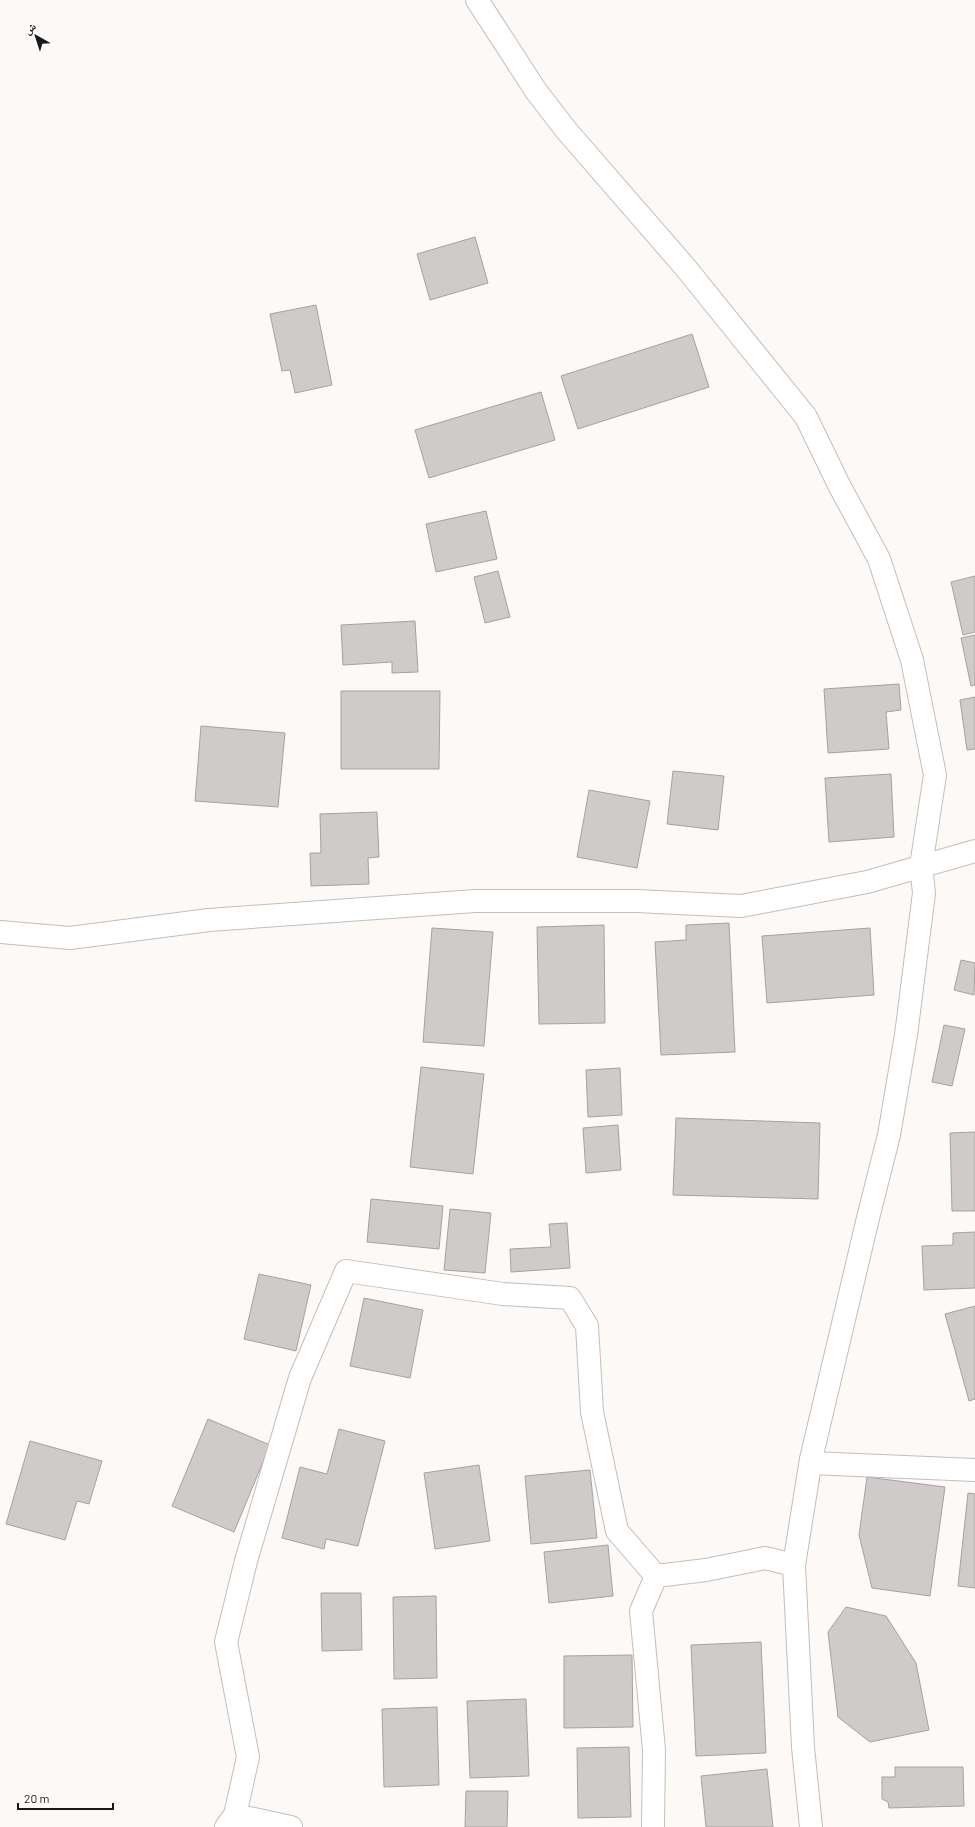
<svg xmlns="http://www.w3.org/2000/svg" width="975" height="1827" viewBox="0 0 975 1827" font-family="Barlow,'Noto Naskh Arabic',sans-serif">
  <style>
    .building { fill: #cfcbca; stroke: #a5a2a1 }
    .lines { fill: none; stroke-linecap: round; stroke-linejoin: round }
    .minor-casing { stroke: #c1bfbc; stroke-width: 24 }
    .minor { stroke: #fff; stroke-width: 22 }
  </style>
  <rect width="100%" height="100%" fill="#fcf9f7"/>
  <g class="building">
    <polygon points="475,237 488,283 430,300 417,254"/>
    <polygon points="316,305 332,385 295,393 290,370 282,371 270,314"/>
    <polygon points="692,334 709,387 578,429 561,376"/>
    <polygon points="541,392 555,440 429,478 415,430"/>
    <polygon points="486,511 497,559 436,572 426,524"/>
    <polygon points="498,571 510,617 485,623 474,577"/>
    <polygon points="975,576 975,632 963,635 951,582"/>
    <polygon points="415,621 418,672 392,673 392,662 343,665 341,625"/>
    <polygon points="975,635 975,685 971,686 961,638"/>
    <polygon points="899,684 901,710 886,712 889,749 828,753 824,689"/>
    <polygon points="341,691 440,691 439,769 341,769"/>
    <polygon points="975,697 975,749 967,750 960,700"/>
    <polygon points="201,726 285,733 278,807 195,801"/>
    <polygon points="673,771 724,776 718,830 667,824"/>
    <polygon points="891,774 894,837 829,842 825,778"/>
    <polygon points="589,790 650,801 637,868 577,857"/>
    <polygon points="377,812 379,857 368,858 369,884 311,886 310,853 321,853 320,814"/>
    <polygon points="729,923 735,1052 661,1055 655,942 686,940 686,925"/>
    <polygon points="604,925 605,1023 539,1024 537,927"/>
    <polygon points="432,928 493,932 484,1046 423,1042"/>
    <polygon points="870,928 874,995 767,1003 762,936"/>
    <polygon points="961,960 975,963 974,995 954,990"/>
    <polygon points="944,1025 965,1029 952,1086 932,1082"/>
    <polygon points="421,1067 484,1074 473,1174 410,1167"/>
    <polygon points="620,1068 622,1115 588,1117 586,1070"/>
    <polygon points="676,1118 820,1123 818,1199 673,1195"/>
    <polygon points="618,1125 621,1170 586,1173 583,1128"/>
    <polygon points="975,1132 975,1211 952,1211 950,1133"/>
    <polygon points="371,1199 443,1206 439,1249 367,1242"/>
    <polygon points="450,1209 491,1213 485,1273 444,1270"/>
    <polygon points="567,1223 570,1268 511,1272 510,1249 551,1247 549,1224"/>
    <polygon points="975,1232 975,1288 924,1290 922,1246 953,1245 953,1233"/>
    <polygon points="259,1274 311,1285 296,1351 244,1339"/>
    <polygon points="364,1298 423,1310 410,1378 350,1366"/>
    <polygon points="975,1306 975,1399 969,1401 945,1314"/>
    <polygon points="208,1419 270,1445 234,1532 172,1506"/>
    <polygon points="339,1429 385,1441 358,1546 326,1539 324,1549 282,1538 300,1467 327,1474"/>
    <polygon points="30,1441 102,1461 89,1504 77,1501 65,1540 6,1524"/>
    <polygon points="479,1465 490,1541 435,1549 424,1473"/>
    <polygon points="590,1470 597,1538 531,1544 525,1476"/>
    <polygon points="867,1477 945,1487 930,1596 872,1588 859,1535"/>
    <polygon points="968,1493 975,1494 975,1588 958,1586"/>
    <polygon points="608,1545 613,1596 549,1603 544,1552"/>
    <polygon points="321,1593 361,1593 362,1650 322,1651"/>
    <polygon points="436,1596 437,1678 394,1679 393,1597"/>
    <polygon points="846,1607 886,1616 916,1663 929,1730 870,1742 838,1717 828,1632"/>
    <polygon points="761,1642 766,1753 696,1756 691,1645"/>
    <polygon points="632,1655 633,1727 564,1728 564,1656"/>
    <polygon points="526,1699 529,1776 470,1778 467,1701"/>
    <polygon points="437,1707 439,1785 384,1787 382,1709"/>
    <polygon points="629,1747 631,1817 578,1818 577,1748"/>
    <polygon points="895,1767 963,1767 964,1806 889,1808 888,1802 882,1799 882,1777 895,1777"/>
    <polygon points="767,1769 773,1827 706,1827 701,1776"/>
    <polygon points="466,1791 508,1791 507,1827 465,1827"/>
  </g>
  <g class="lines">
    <defs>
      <g id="minor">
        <polyline points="477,0 536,91 566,130 685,267 806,417 839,485 879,559 912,660 935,775 921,866 924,893 906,1035 889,1135 868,1218 811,1459 794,1565 803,1747 811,1827"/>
        <polyline points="0,932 70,938 209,920 475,901 636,901 741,906 867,882 975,851"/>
        <polyline points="811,1463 975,1470"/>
        <polyline points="235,1815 291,1827"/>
        <polyline points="226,1827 235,1815 248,1757 226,1642 246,1561 300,1378 346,1271 503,1294 570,1298 587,1326 592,1412 617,1531 656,1576 706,1570 765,1558 794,1565"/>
        <polyline points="653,1827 654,1750 641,1611 656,1576"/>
      </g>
    </defs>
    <use href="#minor" class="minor-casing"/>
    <use href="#minor" class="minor"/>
  </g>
  <g transform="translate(36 36) rotate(321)" stroke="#ffffff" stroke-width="3" paint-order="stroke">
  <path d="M0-3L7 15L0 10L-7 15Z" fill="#1a1919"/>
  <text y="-6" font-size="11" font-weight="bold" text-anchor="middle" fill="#1a1919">ش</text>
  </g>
  <path d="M18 1803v6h95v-6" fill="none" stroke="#1a1919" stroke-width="2"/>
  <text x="24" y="1803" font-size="12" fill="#1a1919" stroke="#ffffff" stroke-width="3" paint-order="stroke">20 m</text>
</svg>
